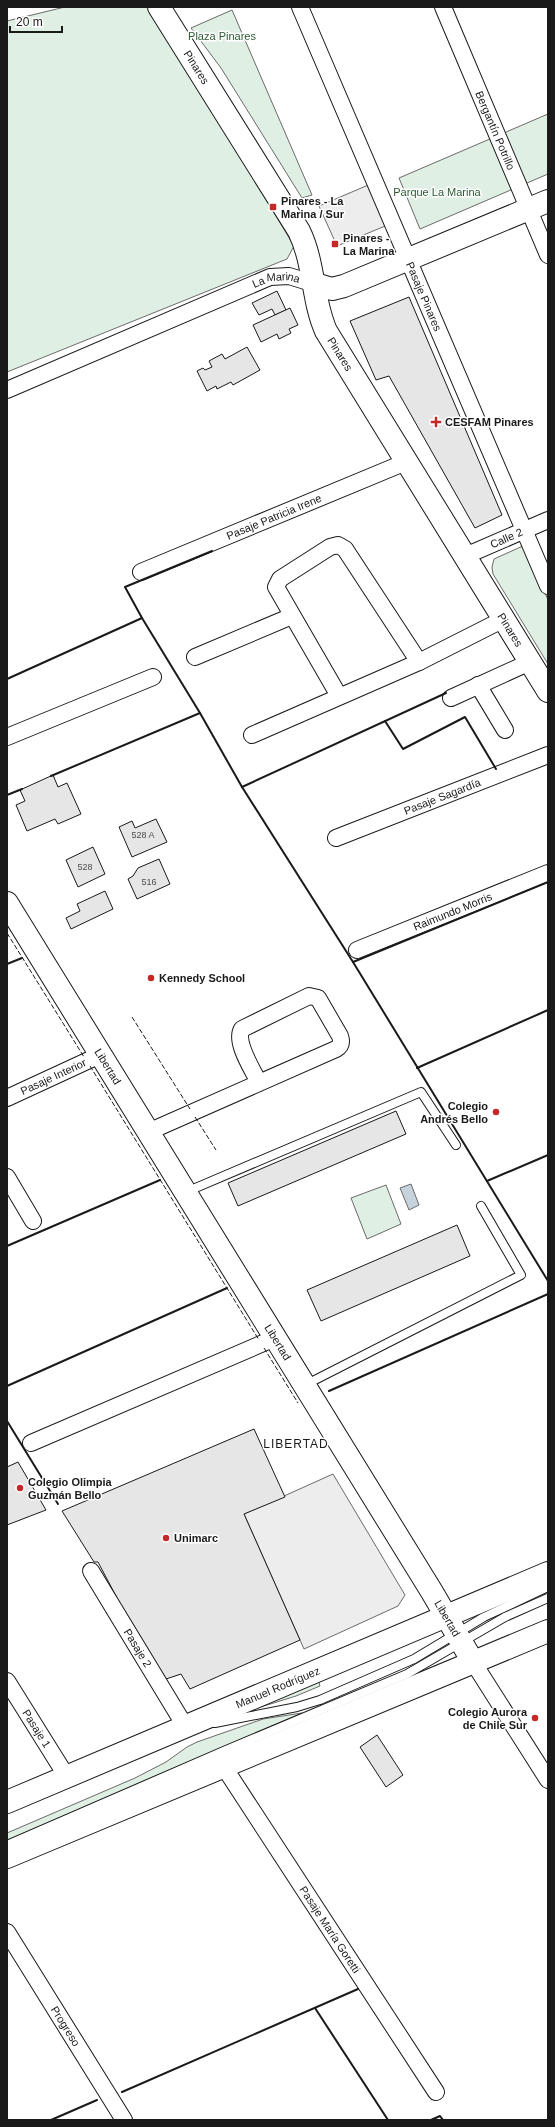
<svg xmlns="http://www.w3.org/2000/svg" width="555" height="2127" viewBox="0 0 555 2127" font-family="Arial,sans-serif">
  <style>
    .green { fill: #e0efe3; stroke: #6a6a6a }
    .parking { fill: #ededed; stroke: #6a6a6a }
    .water { fill: #c6d2dc; stroke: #6a6a6a }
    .building { fill: #e6e6e6; stroke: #1a1a1a }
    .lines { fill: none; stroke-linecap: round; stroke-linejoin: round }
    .lane-casing { stroke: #1a1a1a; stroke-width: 10 }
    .street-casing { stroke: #1a1a1a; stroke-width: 18 }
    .secondary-casing { stroke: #1a1a1a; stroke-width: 24 }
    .primary-casing { stroke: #1a1a1a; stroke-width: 24 }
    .lane { stroke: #fff; stroke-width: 8 }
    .street { stroke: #fff; stroke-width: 16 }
    .secondary { stroke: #fff; stroke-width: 22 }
    .primary { stroke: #fff; stroke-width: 22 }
    .fence { stroke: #1a1a1a; stroke-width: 1; stroke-dasharray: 5 2; stroke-linecap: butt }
    .wall { stroke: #1a1a1a; stroke-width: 2 }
    .poi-dot { fill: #c62828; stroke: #fff; stroke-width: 1.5 }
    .labels { text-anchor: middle; stroke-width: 3; stroke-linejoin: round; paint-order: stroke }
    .number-label { font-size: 9px; fill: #4d4d4d }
    .park-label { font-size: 11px; fill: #2b5a34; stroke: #fff }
    .street-label { font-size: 11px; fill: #1a1a1a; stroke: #fff }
    .poi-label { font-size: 11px; font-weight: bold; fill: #1a1a1a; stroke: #fff; text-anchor: start }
    .neighbourhood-label { font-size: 12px; letter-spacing: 1px; fill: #1a1a1a; stroke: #fff }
  </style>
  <rect width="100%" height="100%" fill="#fff"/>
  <g class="green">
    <polygon points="65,7 150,7 294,246 287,259 7,372 7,21"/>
    <polygon points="232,10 312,195 302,198 221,68 191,28"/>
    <polygon points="548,114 548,174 420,229 399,178"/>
    <polygon points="525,545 548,600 548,664 493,574 492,567 494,559"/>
    <polygon points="386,1185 401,1224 367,1239 351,1198"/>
    <polygon points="318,1679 320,1686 296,1696 248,1711"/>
    <polygon points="302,1713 7,1840 7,1833 135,1778 166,1762 187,1747 197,1742 263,1719"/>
  </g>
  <g class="parking">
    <polygon points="373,183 390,224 337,246 319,206"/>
    <polygon points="333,1474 405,1595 398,1606 304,1649 244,1514"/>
  </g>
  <polygon class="water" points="411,1184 419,1205 409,1210 400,1188"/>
  <g class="building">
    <polygon points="277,291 286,310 275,315 272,309 259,315 252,303"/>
    <polygon points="409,297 502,515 475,528 389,376 376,380 350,321"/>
    <polygon points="290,308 298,325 289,329 291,333 279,339 277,334 261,342 253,325"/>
    <polygon points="247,347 260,370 233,385 231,382 217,389 216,386 207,391 197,371 203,368 205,370 212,367 209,361 222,354 225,359"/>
    <polygon points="53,775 58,787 67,783 81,814 58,824 55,819 27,831 16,805 25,801 20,790"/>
    <polygon points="156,819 167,842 132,857 119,827 132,821 135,828"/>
    <polygon points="93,847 105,874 78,887 66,860"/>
    <polygon points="159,859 170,884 137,899 128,879 133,876 138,868"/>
    <polygon points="105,891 113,909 71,929 66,918 80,911 77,904"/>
    <polygon points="396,1111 406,1134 238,1206 228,1183"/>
    <polygon points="457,1225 470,1256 321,1321 307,1290"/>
    <polygon points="254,1429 285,1497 244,1514 300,1640 190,1689 181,1674 166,1679 126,1615 98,1562 94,1562 62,1511"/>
    <polygon points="18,1462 46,1510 7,1525 7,1467"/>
    <polygon points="377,1735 403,1775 386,1787 360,1747"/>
  </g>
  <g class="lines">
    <defs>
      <g id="lane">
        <polyline points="186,1192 421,1092 456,1145"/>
        <polyline points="305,1385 521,1275 481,1206"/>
        <polyline points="215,1723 297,1707 320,1700 414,1659 484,1617 548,1587"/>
        <polyline points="7,1845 226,1750 407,1674 505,1617 548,1598"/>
      </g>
      <g id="street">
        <path id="s1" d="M300 7 548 586"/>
        <path id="s2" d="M443 7 548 255"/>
        <path id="s3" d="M7 390 270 277 289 276 315 284"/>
        <path id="s4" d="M465 556 548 520"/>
        <path id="s5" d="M141 572 406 462"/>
        <polyline points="195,657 292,616"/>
        <polyline points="478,685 505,730"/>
        <polyline points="339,696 276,587 280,579 330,547 338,545 345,549 419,662"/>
        <polyline points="451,698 530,662"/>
        <polyline points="252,735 419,662 504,619"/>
        <polyline points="7,737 153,677"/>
        <path id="s6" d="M336 838 548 755"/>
        <path id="s7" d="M357 950 548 873"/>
        <path id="s8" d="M7 1098 100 1055"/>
        <path d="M148 1132 336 1049C341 1046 342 1042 340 1036L318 998 309 996 305 998 242 1029C234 1042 253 1070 259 1083"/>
        <polyline points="7,1177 33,1221"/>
        <polyline points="31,1443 275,1338"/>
        <path id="s9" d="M91 1571 185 1726"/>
        <polyline points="473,1662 548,1780"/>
        <path id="s10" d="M7 1681 67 1777"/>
        <path id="s11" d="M224 1767 436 2092"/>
        <path id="s12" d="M7 1932 124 2120"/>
      </g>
      <g id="secondary">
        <path id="s13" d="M159 7 299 231C315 264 312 300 326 331L548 691"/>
        <polyline points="315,284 332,289 344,286 548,201"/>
        <path id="s14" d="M7 903 432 1592 473 1662"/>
      </g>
      <g id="primary">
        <path id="s15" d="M7 1802 548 1573"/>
        <polyline points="7,1857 548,1631"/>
      </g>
    </defs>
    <use href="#lane" class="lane-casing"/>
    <use href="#street" class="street-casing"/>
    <use href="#secondary" class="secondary-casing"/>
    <use href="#primary" class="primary-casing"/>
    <use href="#lane" class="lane"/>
    <use href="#street" class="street"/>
    <use href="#secondary" class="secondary"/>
    <use href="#primary" class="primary"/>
    <g class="fence">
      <polyline points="7,933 84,1057"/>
      <polyline points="132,1017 190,1109"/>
      <polyline points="90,1066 259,1340"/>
      <polyline points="195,1117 216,1150"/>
      <polyline points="264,1348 298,1403"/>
    </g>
    <g class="wall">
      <polyline points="212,551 125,587 142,618 200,713 242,787 353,962 548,1281"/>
      <polyline points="7,679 142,618"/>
      <polyline points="385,721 403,749 465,717 496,769"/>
      <polyline points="51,776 200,713"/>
      <polyline points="242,787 446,693"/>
      <polyline points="7,795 22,789"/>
      <polyline points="353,962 548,882"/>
      <polyline points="7,964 22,958"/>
      <polyline points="417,1068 548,1010"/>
      <polyline points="487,1181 548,1155"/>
      <polyline points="7,1246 160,1180"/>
      <polyline points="7,1386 227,1288"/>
      <polyline points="329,1391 548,1294"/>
      <polyline points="7,1421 58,1504"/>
      <polyline points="315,2008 388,2120"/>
      <polyline points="122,2092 358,1989"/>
      <polyline points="51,2120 97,2100"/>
      <polyline points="431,2120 440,2116 443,2120"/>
    </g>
  </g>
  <g class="poi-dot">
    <rect x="269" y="203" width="8" height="8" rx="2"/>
    <rect x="331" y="240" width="8" height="8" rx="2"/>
    <path d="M434 416h4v4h4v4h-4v4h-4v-4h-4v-4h4z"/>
    <circle cx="151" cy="978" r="4"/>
    <circle cx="496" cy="1112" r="4"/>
    <circle cx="20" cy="1488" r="4"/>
    <circle cx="166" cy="1538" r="4"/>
    <circle cx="535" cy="1718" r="4"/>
  </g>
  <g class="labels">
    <g class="number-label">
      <text x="143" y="838">528 A</text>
      <text x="85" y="870">528</text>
      <text x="149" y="885">516</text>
    </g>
    <g class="park-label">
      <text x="222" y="40">Plaza Pinares</text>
      <text x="437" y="196">Parque La Marina</text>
    </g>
    <g class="street-label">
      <text dy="4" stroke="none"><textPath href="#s13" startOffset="71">Pinares</textPath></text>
      <text dy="4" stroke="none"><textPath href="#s2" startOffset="134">Bergantín Potrillo</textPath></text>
      <text dy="4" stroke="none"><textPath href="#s3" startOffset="292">La Marina</textPath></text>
      <text dy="4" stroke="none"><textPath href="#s1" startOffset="315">Pasaje Pinares</textPath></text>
      <text dy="4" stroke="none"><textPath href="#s13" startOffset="395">Pinares</textPath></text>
      <text dy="4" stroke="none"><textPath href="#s5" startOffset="144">Pasaje Patricia Irene</textPath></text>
      <text dy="4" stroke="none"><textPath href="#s4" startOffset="45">Calle 2</textPath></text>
      <text dy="4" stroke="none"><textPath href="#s13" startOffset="719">Pinares</textPath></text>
      <text dy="4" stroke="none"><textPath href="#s6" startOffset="114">Pasaje Sagardía</textPath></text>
      <text dy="4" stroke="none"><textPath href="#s7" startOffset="103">Raimundo Morris</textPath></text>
      <text dy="4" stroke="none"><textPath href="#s14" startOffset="192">Libertad</textPath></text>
      <text dy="4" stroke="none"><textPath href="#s8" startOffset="51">Pasaje Interior</textPath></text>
      <text dy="4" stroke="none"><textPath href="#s14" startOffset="516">Libertad</textPath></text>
      <text dy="4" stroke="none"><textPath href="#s14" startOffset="840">Libertad</textPath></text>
      <text dy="4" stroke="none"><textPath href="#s9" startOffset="90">Pasaje 2</textPath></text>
      <text dy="4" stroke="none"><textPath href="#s15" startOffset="294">Manuel Rodríguez</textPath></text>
      <text dy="4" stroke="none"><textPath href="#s10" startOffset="56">Pasaje 1</textPath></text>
      <text dy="4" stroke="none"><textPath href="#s11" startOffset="194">Pasaje María Goretti</textPath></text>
      <text dy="4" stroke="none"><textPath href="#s12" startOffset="111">Progreso</textPath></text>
    </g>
    <g class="poi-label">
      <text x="281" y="205">Pinares - La<tspan x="281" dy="13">Marina / Sur</tspan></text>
      <text x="343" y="242">Pinares -<tspan x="343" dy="13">La Marina</tspan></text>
      <text x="445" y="426">CESFAM Pinares</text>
      <text x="159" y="982">Kennedy School</text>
      <text x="488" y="1110" text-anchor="end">Colegio<tspan x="488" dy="13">Andrés Bello</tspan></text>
      <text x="28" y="1486">Colegio Olimpia<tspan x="28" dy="13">Guzmán Bello</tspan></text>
      <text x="174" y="1542">Unimarc</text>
      <text x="527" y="1716" text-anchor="end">Colegio Aurora<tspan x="527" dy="13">de Chile Sur</tspan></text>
    </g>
    <g class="neighbourhood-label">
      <text x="296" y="1448">LIBERTAD</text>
    </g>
  </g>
  <rect width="555" height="2127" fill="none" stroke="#1a1a1a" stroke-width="16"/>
  <path d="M10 26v6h52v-6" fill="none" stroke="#1a1a1a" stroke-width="2"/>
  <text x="16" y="26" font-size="12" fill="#1a1a1a" stroke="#ffffff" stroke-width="3" paint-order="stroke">20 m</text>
</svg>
